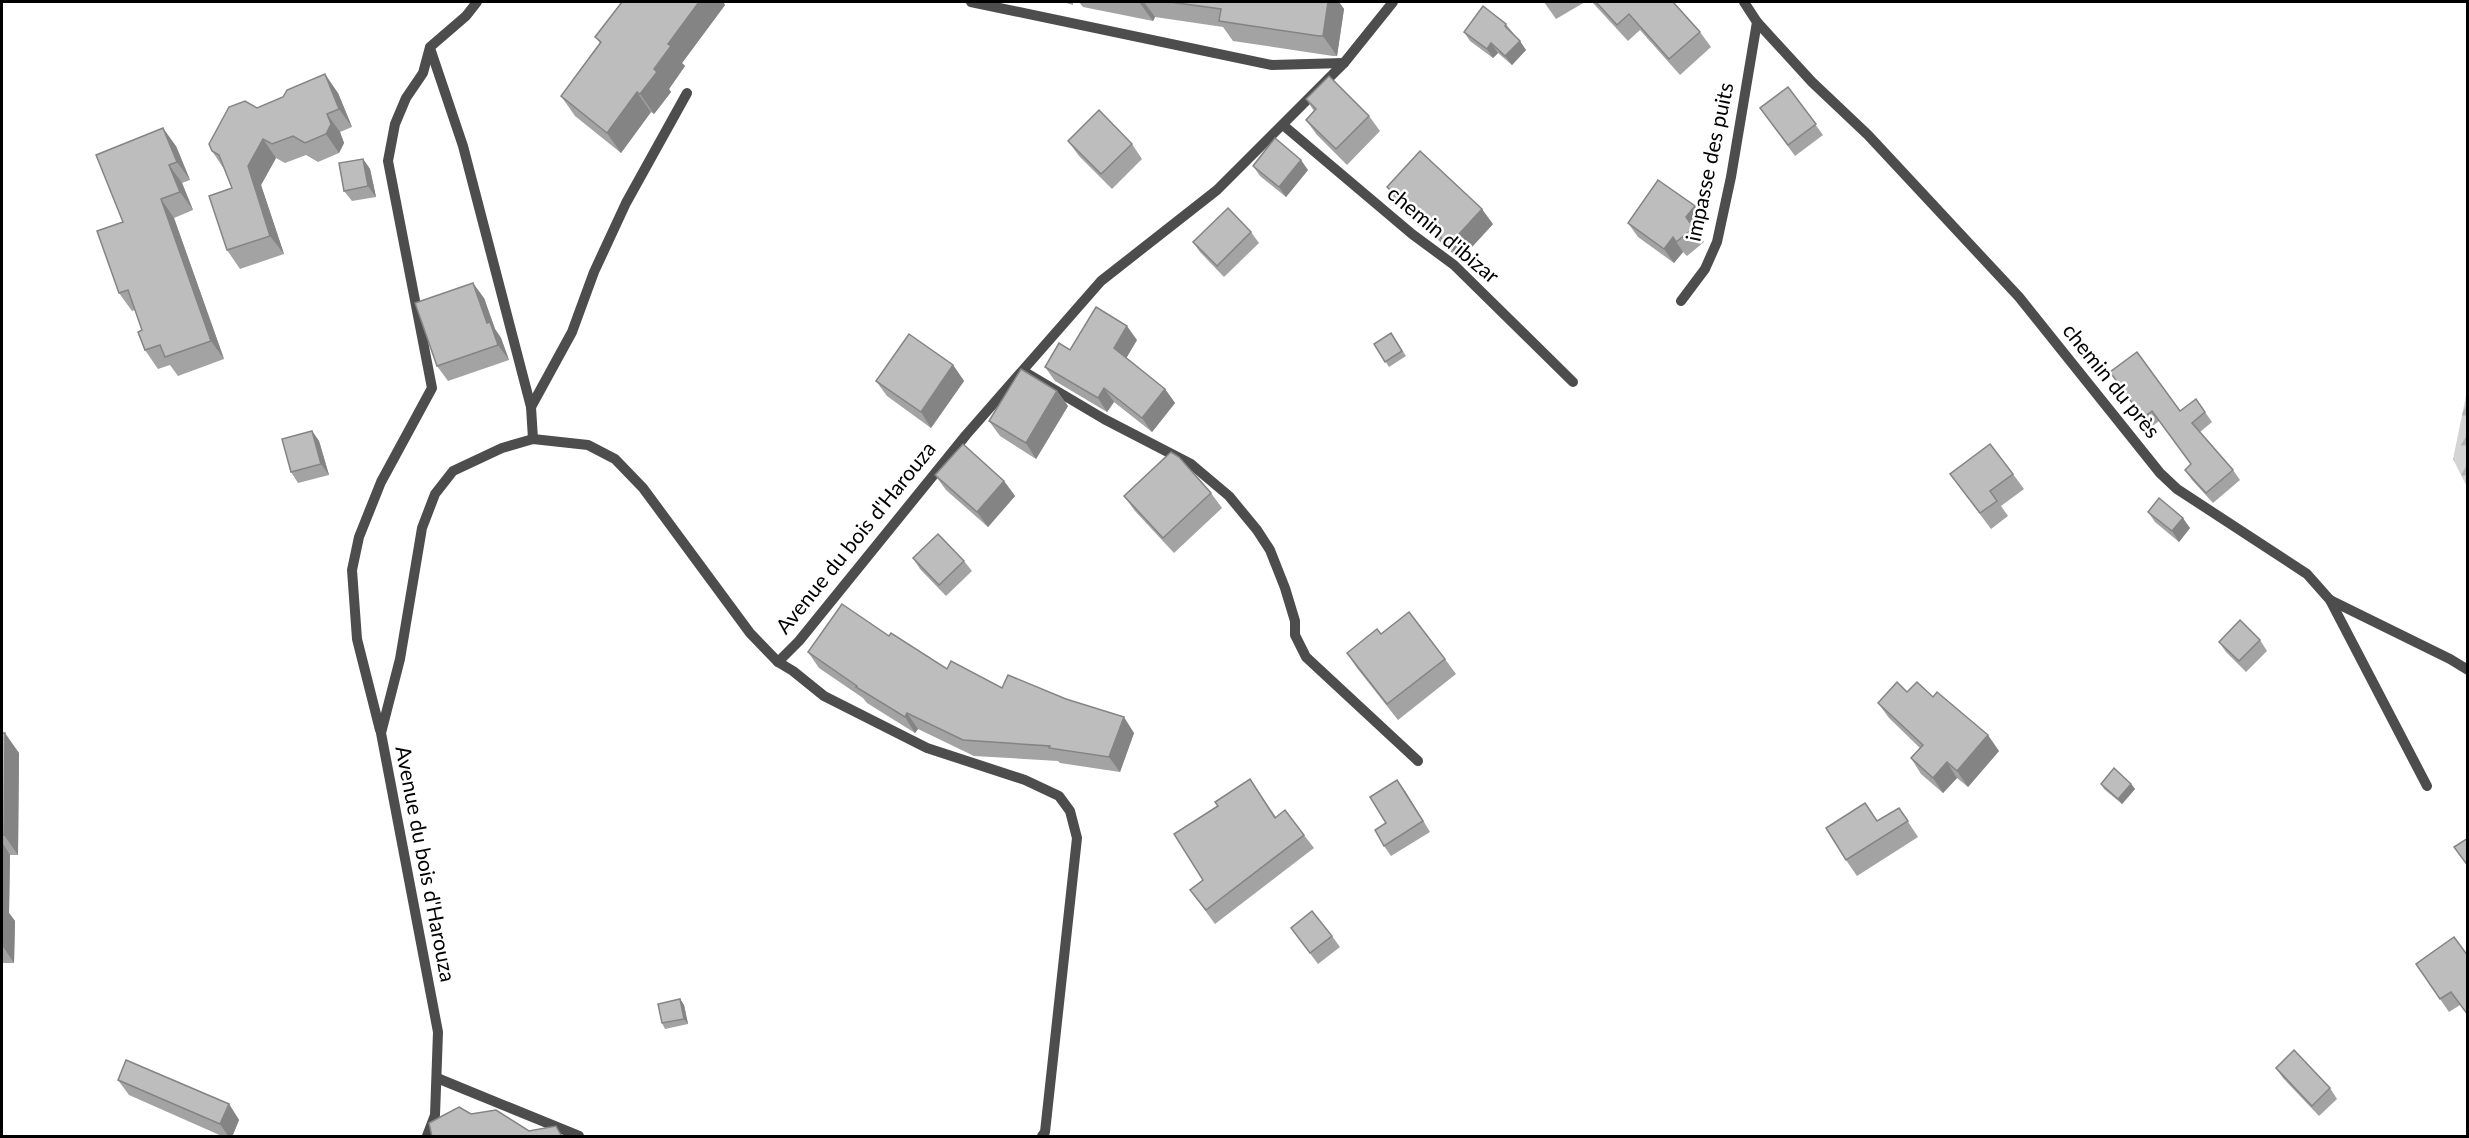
<svg xmlns="http://www.w3.org/2000/svg" width="2469" height="1138" viewBox="0 0 2469 1138" font-family="Lato,sans-serif">
  <style>
    .forest { fill: url(#forest-firs) }
    .lines { fill: none; stroke-linecap: round; stroke-linejoin: round }
    .minor { stroke: #4d4d4d; stroke-width: 10 }
    .wall { fill: #a3a3a3 }
    .shaded-wall { fill: #848484 }
    .building { fill: #bdbdbd; stroke: #848484; stroke-width: 1.5 }
    .labels { text-anchor: middle; stroke-width: 5; stroke-linejoin: round; paint-order: stroke }
    .street-label { font-size: 21px; fill: #000; stroke: #fff }
  </style>
  <defs>
    <pattern id="forest-firs" width="22" height="20" patternUnits="userSpaceOnUse" patternTransform="scale(1.5)"><rect width="22" height="20" fill="#d4d4d4"/><path d="M5 1l3.5 6h-7zM16 11l3.5 6h-7z" fill="#b4b4b4"/></pattern>
  </defs>
  <rect width="100%" height="100%" fill="#fff"/>
  <polygon class="forest" points="2467,391 2468,487 2467,487 2453,459"/>
  <g class="lines">
    <g class="minor">
      <polyline points="971,2 1272,65 1344,63"/>
      <polyline points="1744,2 1757,22 1812,82 1868,135 2019,297 2160,473 2177,489 2307,574 2330,600 2427,786"/>
      <polyline points="430,48 463,146 531,407 533,439"/>
      <polyline points="1283,125 1412,234 1454,265 1573,382"/>
      <polyline points="1681,301 1705,269 1717,242 1731,177 1757,22"/>
      <polyline points="1023,371 1104,419 1191,464 1229,496 1257,530 1270,550 1285,588 1295,621 1295,635 1306,657 1418,761"/>
      <polyline points="531,407 572,332 594,272 626,203 687,93"/>
      <polyline points="2330,600 2450,659 2468,670"/>
      <polyline points="778,662 793,671 824,696 927,748 1025,780 1059,796 1070,811 1077,838 1045,1132 1042,1136"/>
      <polyline points="380,730 357,639 352,570 359,537 381,482 432,388 388,161 395,124 406,98 423,73 430,47 466,16 477,2"/>
      <polyline points="437,1078 579,1136"/>
      <polyline points="427,1136 435,1115 438,1032 381,733 400,659 422,528 435,494 453,471 502,448 533,439 588,445 615,459 643,488 750,633 778,662 799,641 966,435 1101,281 1217,190 1344,63 1393,2"/>
    </g>
  </g>
  <g class="wall">
    <polygon points="622,2 723,2 725,5 682,63 685,66 669,89 671,92 654,114 651,112 621,153 575,116 561,96 600,43 595,37"/>
    <polygon points="1063,2 1073,2 1073,5"/>
    <polygon points="1079,2 1339,2 1344,9 1337,56 1333,56 1233,41 1223,27 1155,17 1153,21 1083,7"/>
    <polygon points="1544,2 1585,2 1556,19"/>
    <polygon points="1592,2 1673,2 1700,32 1711,47 1680,75 1640,30 1628,41"/>
    <polygon points="1506,24 1526,50 1512,65 1498,53 1493,58 1470,41 1464,32"/>
    <polygon points="1788,87 1823,135 1795,156 1760,108"/>
    <polygon points="338,93 352,127 340,132 344,143 339,153 318,162 306,155 285,163 276,158 261,185 284,254 240,269 227,250 232,188 224,169 212,151 257,108"/>
    <polygon points="1306,99 1369,116 1380,131 1347,165 1317,135 1306,120 1314,111"/>
    <polygon points="1068,141 1132,144 1142,159 1112,189 1079,156"/>
    <polygon points="176,146 190,180 182,183 193,210 174,218 224,359 178,376 170,365 158,369 145,350 142,330 135,310 132,311 119,293 123,222"/>
    <polygon points="363,159 370,169 376,197 352,201 344,191"/>
    <polygon points="1253,166 1308,170 1286,197 1260,176"/>
    <polygon points="1387,187 1493,224 1460,260 1397,202"/>
    <polygon points="1695,206 1705,221 1697,232 1704,242 1687,256 1683,252 1674,263 1638,237 1628,223"/>
    <polygon points="1251,232 1259,243 1224,277 1200,252 1193,242"/>
    <polygon points="484,298 495,329 501,338 509,360 448,381 437,366"/>
    <polygon points="1391,333 1406,356 1389,367 1374,344"/>
    <polygon points="1137,340 1126,358 1165,389 1175,403 1152,432 1114,402 1107,412 1055,381 1045,367 1070,350"/>
    <polygon points="953,365 964,381 931,428 887,396 876,381"/>
    <polygon points="2110,372 2180,411 2205,412 2212,422 2200,432 2233,470 2240,480 2213,503 2192,480 2185,470 2191,464 2159,421 2150,428"/>
    <polygon points="1057,391 1068,406 1036,459 1000,436 989,421"/>
    <polygon points="312,431 319,441 329,475 298,483 291,472"/>
    <polygon points="1950,474 2013,474 2024,489 2001,506 2008,516 1991,529"/>
    <polygon points="935,475 1004,481 1015,496 988,527 946,490"/>
    <polygon points="1211,493 1222,508 1174,553 1135,511 1124,496"/>
    <polygon points="2148,512 2190,528 2179,542 2155,522"/>
    <polygon points="913,558 964,561 972,571 946,596 920,569"/>
    <polygon points="1381,634 1445,659 1456,674 1398,720 1357,668 1347,653"/>
    <polygon points="889,636 947,669 1134,733 1120,772 1060,763 1058,761 974,756 918,729 915,733 867,703 863,698 819,668 808,652"/>
    <polygon points="2260,640 2267,651 2246,672 2226,652 2219,642"/>
    <polygon points="1907,692 1933,697 1999,751 1968,787 1957,778 1943,793 1921,774 1911,758 1920,748 1889,718 1878,703"/>
    <polygon points="2,733 19,753 18,855 10,855 9,913 15,921 14,963 2,963"/>
    <polygon points="1250,779 1276,817 1304,835 1314,848 1215,924 1190,890 1203,880 1218,806"/>
    <polygon points="2101,784 2131,784 2135,789 2122,804 2104,789"/>
    <polygon points="1405,791 1430,832 1391,856 1384,846 1386,823"/>
    <polygon points="1899,808 1918,837 1857,876 1846,860 1878,821"/>
    <polygon points="1291,928 1332,936 1340,947 1318,964"/>
    <polygon points="2454,937 2460,1005 2449,1012 2416,964"/>
    <polygon points="680,999 684,1005 688,1024 665,1029 662,1023"/>
    <polygon points="2276,1068 2330,1088 2337,1099 2319,1116 2283,1078"/>
    <polygon points="118,1080 229,1104 239,1120 232,1137 224,1137 129,1095"/>
  </g>
  <g class="shaded-wall">
    <polygon points="699,2 723,2 725,5 682,63 685,66 669,89 671,92 654,114 640,94 668,44"/>
    <polygon points="1139,2 1144,2 1155,17 1153,21"/>
    <polygon points="1328,2 1339,2 1344,9 1337,56 1323,36"/>
    <polygon points="1520,41 1526,50 1512,65 1505,56"/>
    <polygon points="1491,43 1498,53 1493,58 1487,49"/>
    <polygon points="325,74 338,93 352,127 339,109"/>
    <polygon points="637,92 651,112 621,153 607,133"/>
    <polygon points="327,114 340,132 344,143 339,153 326,134"/>
    <polygon points="163,128 176,146 190,180 177,162"/>
    <polygon points="263,139 276,158 261,185 284,254 270,236 248,166"/>
    <polygon points="363,159 370,169 376,197 368,186"/>
    <polygon points="1301,160 1308,170 1286,197 1279,187"/>
    <polygon points="169,165 182,183 193,210 180,192"/>
    <polygon points="161,199 174,218 224,359 211,341"/>
    <polygon points="1695,206 1705,221 1697,232 1686,217"/>
    <polygon points="1482,209 1493,224 1460,260 1449,245"/>
    <polygon points="1673,237 1683,252 1674,263 1664,249"/>
    <polygon points="473,283 484,298 495,329 501,338 509,360 498,345 487,323"/>
    <polygon points="1127,326 1137,340 1124,362 1114,348"/>
    <polygon points="953,365 964,381 931,428 921,412"/>
    <polygon points="1104,388 1114,402 1107,412 1098,398"/>
    <polygon points="1165,389 1175,403 1152,432 1142,418"/>
    <polygon points="1057,391 1068,406 1036,459 1026,443"/>
    <polygon points="312,431 319,441 329,475 321,464"/>
    <polygon points="1004,481 1015,496 988,527 977,512"/>
    <polygon points="2183,518 2190,528 2179,542 2172,531"/>
    <polygon points="907,713 918,729 915,733 905,717"/>
    <polygon points="1124,717 1134,733 1120,772 1109,757"/>
    <polygon points="5,733 19,753 18,855 4,835"/>
    <polygon points="1988,735 1999,751 1968,787 1957,771"/>
    <polygon points="1947,762 1957,778 1943,793 1933,778"/>
    <polygon points="1397,780 1405,791 1430,832 1423,821"/>
    <polygon points="2131,784 2135,789 2122,804 2118,799"/>
    <polygon points="2,842 10,855 9,913 15,921 14,963 2,945"/>
    <polygon points="680,999 684,1005 688,1024 684,1019"/>
    <polygon points="229,1104 239,1120 232,1137 229,1137 220,1124"/>
  </g>
  <g class="building">
    <polygon points="622,2 699,2 668,44 671,46 654,69 657,72 640,94 637,92 607,133 561,96 601,42 595,37"/>
    <polygon points="1170,2 1328,2 1323,36 1319,36 1219,21 1221,9"/>
    <polygon points="1596,2 1673,2 1700,32 1669,59 1629,14 1617,25"/>
    <polygon points="1483,6 1506,24 1505,26 1520,41 1505,56 1491,43 1487,49 1464,32"/>
    <polygon points="325,74 339,109 327,114 331,124 326,134 305,143 293,136 272,144 263,139 248,166 270,236 227,250 209,196 232,188 219,155 212,151 209,144 229,107 245,101 257,108 283,97 287,90"/>
    <polygon points="1329,76 1369,116 1336,149 1306,120 1316,109 1306,99"/>
    <polygon points="1788,87 1816,124 1788,145 1760,108"/>
    <polygon points="1099,110 1132,144 1101,174 1068,141"/>
    <polygon points="163,128 177,162 169,165 180,192 161,199 211,341 165,357 160,345 145,350 138,332 142,330 128,290 119,293 97,231 123,222 96,155"/>
    <polygon points="1275,138 1301,160 1279,187 1253,166"/>
    <polygon points="1420,151 1482,209 1449,245 1387,187"/>
    <polygon points="363,159 368,186 344,191 339,163"/>
    <polygon points="1658,180 1695,206 1686,217 1694,228 1676,242 1673,237 1664,249 1628,223"/>
    <polygon points="1228,208 1251,232 1217,266 1193,242"/>
    <polygon points="473,283 487,323 490,322 498,345 437,366 415,303"/>
    <polygon points="1096,307 1127,326 1114,348 1165,389 1142,418 1104,388 1098,398 1045,367 1059,343 1070,350"/>
    <polygon points="1391,333 1402,351 1385,362 1374,344"/>
    <polygon points="909,334 953,365 921,412 876,381"/>
    <polygon points="2137,352 2180,411 2196,399 2205,412 2192,423 2233,470 2206,493 2185,470 2191,464 2152,411 2143,418 2110,372"/>
    <polygon points="1021,369 1057,391 1026,443 989,421"/>
    <polygon points="312,431 321,464 291,472 282,439"/>
    <polygon points="963,444 1004,481 977,512 935,475"/>
    <polygon points="1990,444 2013,474 1990,491 1997,501 1980,513 1950,474"/>
    <polygon points="1171,452 1179,457 1211,493 1163,538 1124,496"/>
    <polygon points="2159,498 2183,518 2172,531 2148,512"/>
    <polygon points="938,534 964,561 939,585 913,558"/>
    <polygon points="842,604 889,636 891,633 947,669 951,661 1002,688 1008,675 1066,699 1124,717 1109,757 1049,748 1050,746 963,740 907,713 905,717 856,687 857,686 808,652"/>
    <polygon points="1409,612 1445,659 1387,704 1347,653 1377,629 1381,634"/>
    <polygon points="2240,620 2260,640 2239,661 2219,642"/>
    <polygon points="1897,682 1907,692 1917,682 1933,697 1937,692 1988,735 1957,771 1947,762 1933,778 1911,758 1923,745 1878,703"/>
    <polygon points="2,733 5,733 4,835 2,835"/>
    <polygon points="2114,768 2131,784 2118,799 2101,784"/>
    <polygon points="1250,779 1275,818 1285,810 1304,835 1206,910 1190,890 1203,880 1174,834 1218,806 1215,802"/>
    <polygon points="1397,780 1423,821 1384,846 1375,830 1386,823 1370,797"/>
    <polygon points="1865,803 1877,821 1899,808 1908,821 1846,860 1826,828"/>
    <polygon points="2468,838 2468,866 2454,847"/>
    <polygon points="1312,911 1332,936 1310,953 1291,928"/>
    <polygon points="2454,937 2468,956 2468,1015 2451,992 2440,999 2416,964"/>
    <polygon points="680,999 684,1019 662,1023 658,1004"/>
    <polygon points="2294,1050 2330,1088 2312,1106 2276,1068"/>
    <polygon points="126,1060 229,1104 220,1124 118,1080"/>
    <polygon points="459,1107 471,1114 496,1110 529,1131 556,1126 562,1137 432,1137 429,1123"/>
  </g>
  <g class="labels">
    <g class="street-label">
      <text transform="translate(1710 162) rotate(-78)" y="7">impasse des puits</text>
      <text transform="translate(1443 235) rotate(40)" y="7">chemin d'ibizar</text>
      <text transform="translate(2111 381) rotate(51)" y="7">chemin du près</text>
      <text transform="translate(856 538) rotate(-51)" y="7">Avenue du bois d'Harouza</text>
      <text transform="translate(425 864) rotate(79)" y="7">Avenue du bois d'Harouza</text>
    </g>
  </g>
  <rect width="2469" height="1138" fill="none" stroke="#000000" stroke-width="6"/>
</svg>
